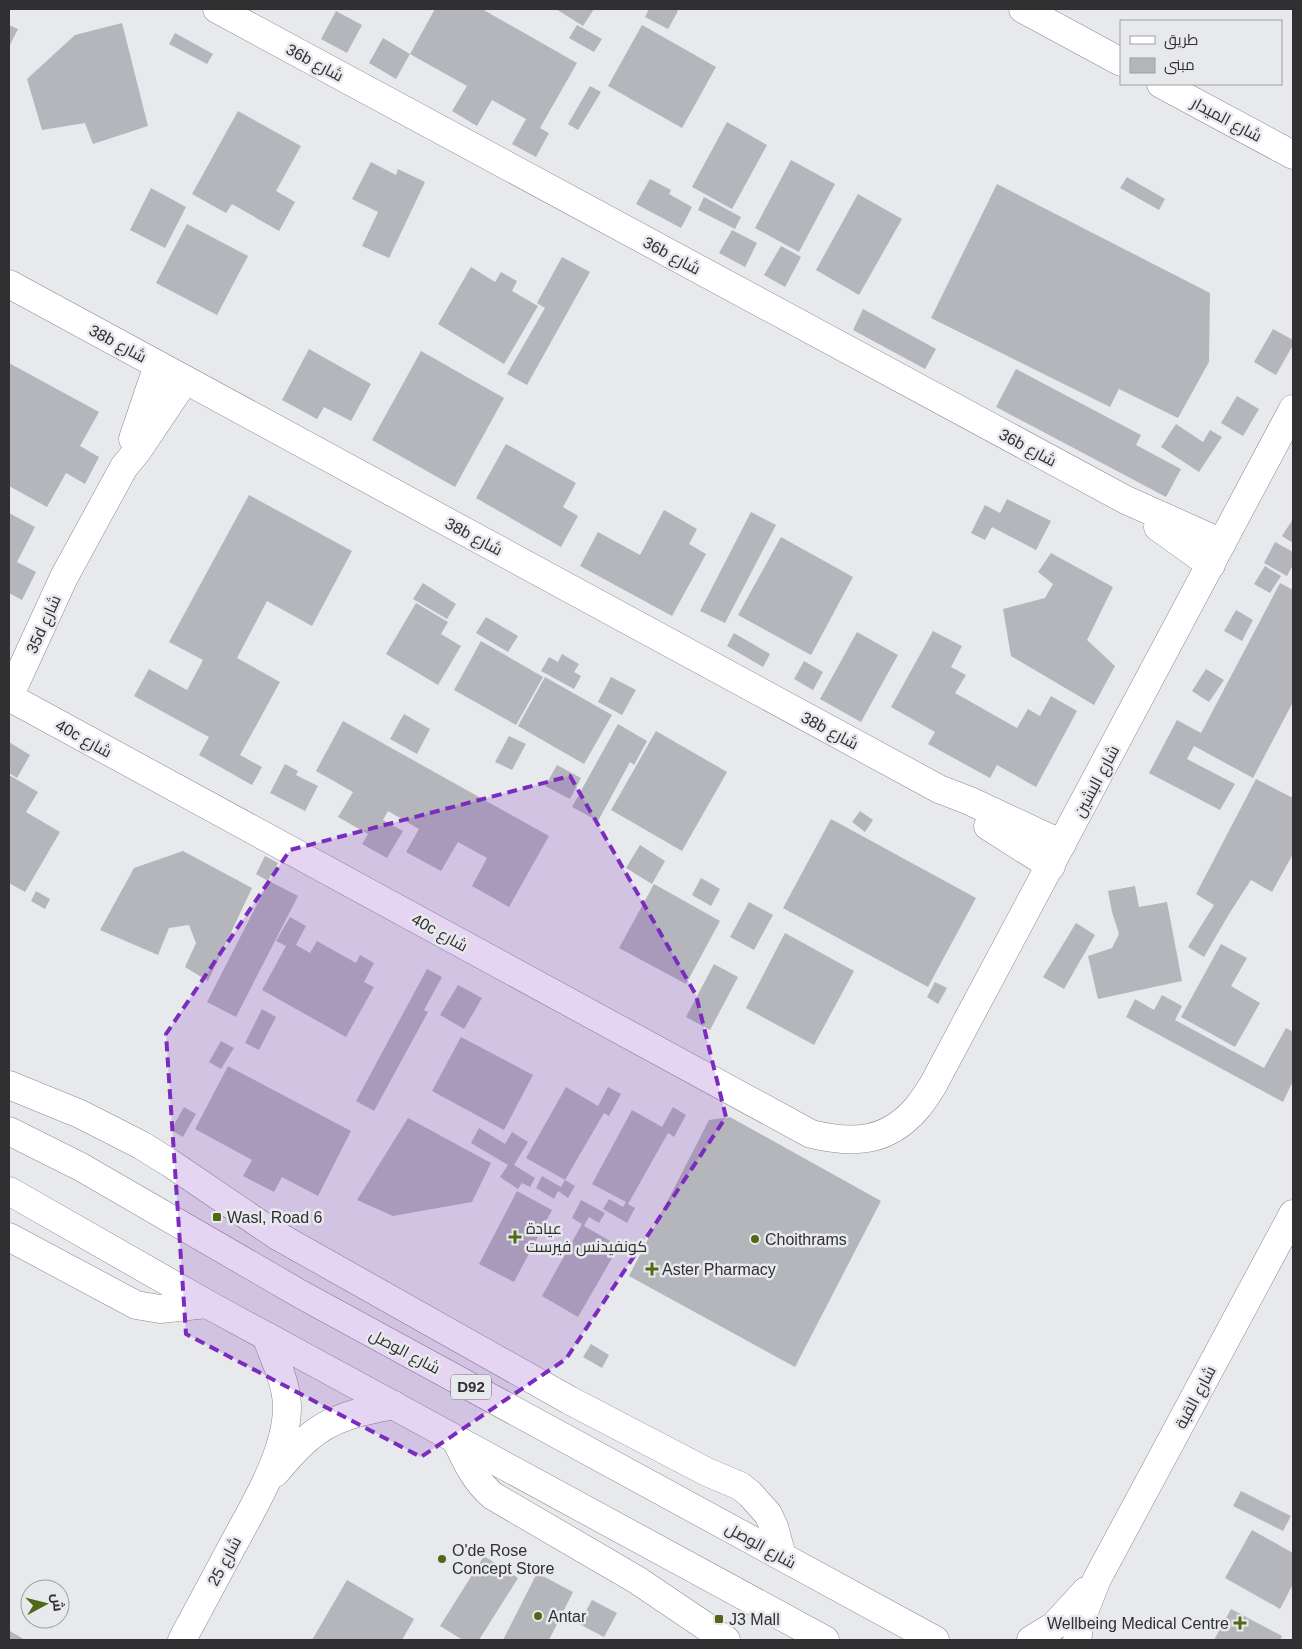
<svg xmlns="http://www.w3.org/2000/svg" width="1302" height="1649" viewBox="0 0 1302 1649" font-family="Helvetica,Cairo,sans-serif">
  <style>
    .building { fill: #b5b6bb }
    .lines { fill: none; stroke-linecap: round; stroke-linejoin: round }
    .minor-casing { stroke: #8a8b8f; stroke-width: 29 }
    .primary-casing { stroke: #8a8b8f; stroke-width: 29 }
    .minor { stroke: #fff; stroke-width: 28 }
    .primary { stroke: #fff; stroke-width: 28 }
    .marked { fill: #7b2cbf; fill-opacity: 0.2; stroke: #7b2cbf; stroke-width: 4; stroke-dasharray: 10 6; stroke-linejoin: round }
    .poi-dot { fill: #516817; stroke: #e8e9ed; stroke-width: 2 }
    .labels { text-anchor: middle; stroke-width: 5; stroke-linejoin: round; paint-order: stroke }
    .shield { fill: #e8e9ed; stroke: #67686a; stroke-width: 1 }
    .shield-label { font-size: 15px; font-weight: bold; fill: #303032 }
    .street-label { font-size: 16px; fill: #303032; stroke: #e8e9ed }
    .poi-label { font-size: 16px; fill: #303032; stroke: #e8e9ed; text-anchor: start }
  </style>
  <rect width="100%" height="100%" fill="#e8e9ed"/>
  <g class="building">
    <polygon points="435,9 482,9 577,63 540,128 549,133 536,157 512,144 526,119 492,100 477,126 452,111 467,86 410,54"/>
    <polygon points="556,9 594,9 583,26"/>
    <polygon points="649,9 675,9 678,11 668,29 645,17"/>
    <polygon points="336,11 362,25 347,53 321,39"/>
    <polygon points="122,23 148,126 93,144 85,123 42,130 27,79 75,35"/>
    <polygon points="9,25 18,29 9,47"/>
    <polygon points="577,25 602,39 594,52 569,38"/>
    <polygon points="642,25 716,67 682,128 608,86"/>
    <polygon points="175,33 213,54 207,64 169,44"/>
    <polygon points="383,38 410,54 396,79 369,63"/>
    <polygon points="590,86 601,92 578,130 568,124"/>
    <polygon points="238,111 301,146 276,191 295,202 279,231 232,204 226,213 192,194"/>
    <polygon points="727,122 767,145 732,209 692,187"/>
    <polygon points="791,160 835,184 799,252 755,228"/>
    <polygon points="371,162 396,175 398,169 425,182 389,258 362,246 378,212 352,199"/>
    <polygon points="1127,177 1165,199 1159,210 1120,188"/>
    <polygon points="650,179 671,190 669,194 692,207 681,228 636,204"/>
    <polygon points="997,184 1210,293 1209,362 1178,418 1119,389 1110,407 931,318"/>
    <polygon points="151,188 186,207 165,248 130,230"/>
    <polygon points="858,194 902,219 859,295 816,270"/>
    <polygon points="704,197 741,217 735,229 698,210"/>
    <polygon points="187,224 248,256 217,315 156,283"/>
    <polygon points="732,230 757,243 745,267 719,253"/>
    <polygon points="781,246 801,257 785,287 764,275"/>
    <polygon points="562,257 590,272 527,385 507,374 545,308 537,303"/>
    <polygon points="471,267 495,282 501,272 517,281 512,291 538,306 504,364 438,324"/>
    <polygon points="863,309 936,349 925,369 853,330"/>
    <polygon points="1273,329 1293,340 1293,345 1276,375 1254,362"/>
    <polygon points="309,349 371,384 351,421 324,407 317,419 282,400"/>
    <polygon points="421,351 504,398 455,487 372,440"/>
    <polygon points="9,363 99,412 80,446 99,457 85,484 66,473 47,507 9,486"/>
    <polygon points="1016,369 1141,435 1136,445 1181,469 1166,497 996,407"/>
    <polygon points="1237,396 1259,409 1243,436 1221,423"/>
    <polygon points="1176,424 1203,442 1210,430 1222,437 1199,472 1161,447"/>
    <polygon points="506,444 576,483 563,507 578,516 561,547 476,498"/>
    <polygon points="249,495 352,551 312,626 267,601 237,658 280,682 240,755 262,767 252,785 199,755 209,737 134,696 149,669 187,690 203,660 169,642"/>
    <polygon points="1007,499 1051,521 1036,550 992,527 985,540 971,533 985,505 1000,513"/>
    <polygon points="664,510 697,529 689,544 706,554 672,616 580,566 598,532 640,555"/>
    <polygon points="751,512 776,525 725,623 700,611"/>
    <polygon points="9,513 35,527 17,562 36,572 22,600 9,593"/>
    <polygon points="1293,519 1293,543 1282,536"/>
    <polygon points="781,537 853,577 811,655 738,615"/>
    <polygon points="1275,542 1293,552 1293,565 1287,576 1264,563"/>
    <polygon points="1051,553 1113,587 1087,640 1115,666 1094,705 1011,656 1003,609 1045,598 1053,584 1038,572"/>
    <polygon points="1265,566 1281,576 1270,593 1254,584"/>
    <polygon points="423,583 456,604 447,619 413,599"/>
    <polygon points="1280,583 1293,590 1293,702 1253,778 1194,746 1187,759 1235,784 1220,810 1149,773 1177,720 1201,733"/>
    <polygon points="416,603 448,622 441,634 461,646 438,685 386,654"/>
    <polygon points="1236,610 1253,620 1242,641 1224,631"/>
    <polygon points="486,617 518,636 508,652 476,633"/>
    <polygon points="933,631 962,646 951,667 966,675 955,693 1017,728 1028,709 1040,716 1051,696 1077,711 1036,787 997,765 990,778 928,744 935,732 891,707"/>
    <polygon points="857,632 898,655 861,722 820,699"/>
    <polygon points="734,633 770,654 763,667 727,646"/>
    <polygon points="481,641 543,677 516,725 454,690"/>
    <polygon points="562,654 579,664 574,672 581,676 574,689 541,671 549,657 558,662"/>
    <polygon points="804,661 823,672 813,690 794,679"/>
    <polygon points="1206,669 1224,680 1209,702 1192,691"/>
    <polygon points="545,677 612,715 584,764 518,726"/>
    <polygon points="611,677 636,690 622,715 598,702"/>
    <polygon points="404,714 430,729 417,754 390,739"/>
    <polygon points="343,721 549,836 509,907 472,886 487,858 458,842 441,871 406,852 419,829 388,811 383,820 403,831 387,858 362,844 368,834 338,817 353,792 316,771"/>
    <polygon points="618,724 647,741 634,765 630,762 598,821 572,807"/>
    <polygon points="656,731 727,772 682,851 611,810"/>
    <polygon points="509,736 526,744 512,770 495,762"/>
    <polygon points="9,742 30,755 17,778 9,773"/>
    <polygon points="285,764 298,771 296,775 318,786 305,811 270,793"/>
    <polygon points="557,765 581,778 570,799 545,786"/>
    <polygon points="9,775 38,792 26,812 60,832 25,892 9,883"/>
    <polygon points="1256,779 1293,798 1293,854 1272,892 1251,880 1229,914 1204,957 1188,947 1214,905 1196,894"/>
    <polygon points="860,811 873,820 865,832 852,822"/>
    <polygon points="831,819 976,898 928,987 783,908"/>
    <polygon points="640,845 665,861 652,884 626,868"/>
    <polygon points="183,851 252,888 208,981 185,967 196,943 189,925 169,928 158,955 100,930 134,868"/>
    <polygon points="265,856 278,863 268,881 256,874"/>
    <polygon points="701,878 720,889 711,906 692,895"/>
    <polygon points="269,881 298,896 236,1017 207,1002"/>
    <polygon points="654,884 720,921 686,984 619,948"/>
    <polygon points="1135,886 1139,907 1167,902 1182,981 1098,999 1088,956 1112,948 1119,934 1112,912 1108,891"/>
    <polygon points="36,891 50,899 45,909 31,901"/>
    <polygon points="749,902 773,915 754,950 730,937"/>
    <polygon points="290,917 306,926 296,945 310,953 317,941 356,963 360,955 374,963 364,982 374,987 346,1037 262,990 286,946 276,941"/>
    <polygon points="1076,923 1095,935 1064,989 1043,977"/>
    <polygon points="785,933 854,971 814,1045 746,1008"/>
    <polygon points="1221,944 1247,958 1231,986 1260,1003 1235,1047 1181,1017"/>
    <polygon points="714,964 738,977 710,1030 686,1017"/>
    <polygon points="427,969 442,977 424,1010 428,1012 374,1111 356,1101"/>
    <polygon points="935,982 947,988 938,1004 927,997"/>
    <polygon points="458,985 482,998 464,1029 440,1015"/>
    <polygon points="1162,995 1182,1006 1175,1020 1264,1068 1286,1028 1293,1032 1293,1081 1283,1102 1126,1017 1135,999 1154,1010"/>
    <polygon points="262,1009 276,1017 259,1050 245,1043"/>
    <polygon points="461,1037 533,1075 504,1130 432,1091"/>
    <polygon points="221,1041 234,1048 221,1069 209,1062"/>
    <polygon points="228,1066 351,1131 318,1196 282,1177 274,1192 243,1176 252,1160 195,1129"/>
    <polygon points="566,1087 598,1106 608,1087 621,1094 609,1116 604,1113 565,1180 526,1158"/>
    <polygon points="184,1107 196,1114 183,1137 171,1130"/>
    <polygon points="673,1107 686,1115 674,1137 668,1133 628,1204 635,1208 627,1223 603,1209 609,1199 623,1207 626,1202 592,1184 632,1110 662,1127"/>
    <polygon points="730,1117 881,1201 795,1367 629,1276 709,1120"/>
    <polygon points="408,1118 491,1163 472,1202 393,1216 357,1200"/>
    <polygon points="479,1128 505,1144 512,1132 528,1142 514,1165 535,1178 530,1187 522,1183 518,1189 500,1177 508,1165 471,1143"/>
    <polygon points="542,1176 561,1187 565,1180 575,1186 568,1198 558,1191 554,1199 536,1188"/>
    <polygon points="517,1191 552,1210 514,1282 479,1264"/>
    <polygon points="581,1200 605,1213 599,1223 589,1217 584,1226 619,1246 578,1317 542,1296 582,1224 572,1218"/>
    <polygon points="591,1344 609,1355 602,1368 583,1357"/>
    <polygon points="1241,1491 1291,1516 1283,1531 1233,1506"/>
    <polygon points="1252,1530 1293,1553 1293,1584 1280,1609 1225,1578"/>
    <polygon points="484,1556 518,1578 479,1640 463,1640 440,1626"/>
    <polygon points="537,1573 573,1592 549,1640 503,1640"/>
    <polygon points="347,1580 414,1619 402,1640 312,1640"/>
    <polygon points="592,1600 617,1613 604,1637 579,1624"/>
    <polygon points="1231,1609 1282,1636 1280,1640 1214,1640"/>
    <polygon points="10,1631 25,1640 9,1640"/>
  </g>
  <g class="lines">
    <defs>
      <g id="minor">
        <polyline points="217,9 1126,500 1222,543"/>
        <polyline points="1023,9 1121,62"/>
        <polyline points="1161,84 1293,155"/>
        <polyline points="9,284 939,789 970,801 1062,844"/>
        <polyline points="133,439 158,365"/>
        <polyline points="1158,527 1211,565"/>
        <path d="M9 697 811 1134C853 1144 887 1143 917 1108 923 1101 928 1093 933 1085L1293 409"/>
        <polyline points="9,697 64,577 124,467 138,450 185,380"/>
        <polyline points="988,826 1051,866"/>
        <polyline points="9,1085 80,1114 141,1145 170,1163 276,1235 569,1400 707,1472 740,1486 750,1494 768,1514 774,1527 782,1556"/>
        <polyline points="9,1237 136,1305 160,1309 207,1304"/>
        <path d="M456 1440C466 1461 475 1481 493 1496L637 1580 726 1640"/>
        <path d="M275 1473C285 1461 295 1449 307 1439 331 1417 362 1411 394 1405"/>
        <path d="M182 1640C199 1608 217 1575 234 1543 255 1504 288 1450 287 1405 286 1381 274 1358 266 1336"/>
        <polyline points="1031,1640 1054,1626 1086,1591"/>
        <polyline points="1077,1640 1080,1622 1097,1579 1293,1214"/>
      </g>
      <g id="primary">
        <polyline points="9,1131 81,1167 302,1295 935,1640"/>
        <polyline points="9,1191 207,1304 825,1640"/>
      </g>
    </defs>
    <use href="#minor" class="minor-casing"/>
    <use href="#primary" class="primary-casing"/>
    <use href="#minor" class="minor"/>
    <use href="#primary" class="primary"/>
  </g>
  <path class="marked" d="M570 776 696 995 726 1117 566 1359 421 1457 186 1334 166 1034 290 850Z"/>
  <g class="poi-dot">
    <rect x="212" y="1212" width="10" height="10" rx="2.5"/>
    <path d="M512.5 1229.5h5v5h5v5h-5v5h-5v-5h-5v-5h5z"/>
    <circle cx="755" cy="1239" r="5"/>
    <path d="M649.5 1261.5h5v5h5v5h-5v5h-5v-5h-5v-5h5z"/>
    <circle cx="442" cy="1559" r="5"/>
    <circle cx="538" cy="1616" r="5"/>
    <rect x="714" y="1614" width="10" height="10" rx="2.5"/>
    <path d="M1237.5 1615.5h5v5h5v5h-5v5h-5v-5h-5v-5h5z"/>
  </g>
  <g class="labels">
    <rect class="shield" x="451" y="1374.5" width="40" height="25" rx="4"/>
    <g class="shield-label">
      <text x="471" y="1392">D92</text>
    </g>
    <g class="street-label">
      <text transform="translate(315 62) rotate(28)" y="6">36b شارع</text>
      <text transform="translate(1227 119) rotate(28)" y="6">شارع الميدار</text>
      <text transform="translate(672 255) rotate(28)" y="6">36b شارع</text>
      <text transform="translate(118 343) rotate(28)" y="6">38b شارع</text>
      <text transform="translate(1028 447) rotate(28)" y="6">36b شارع</text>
      <text transform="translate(474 536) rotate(28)" y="6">38b شارع</text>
      <text transform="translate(43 624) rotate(-66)" y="6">35d شارع</text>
      <text transform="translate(830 730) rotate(28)" y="6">38b شارع</text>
      <text transform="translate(84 738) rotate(29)" y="6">40c شارع</text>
      <text transform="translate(1096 781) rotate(-62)" y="6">شارع البشين</text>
      <text transform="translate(440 932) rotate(29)" y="6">40c شارع</text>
      <text transform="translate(405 1351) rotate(28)" y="6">شارع الوصل</text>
      <text transform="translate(1195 1397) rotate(-62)" y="6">شارع القبة</text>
      <text transform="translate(761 1545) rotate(29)" y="6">شارع الوصل</text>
      <text transform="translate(224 1561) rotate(-62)" y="6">شارع 25</text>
    </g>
    <g class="poi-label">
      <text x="227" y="1223">Wasl, Road 6</text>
      <text x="526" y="1234">عيادة<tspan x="526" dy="18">كونفيدنس فيرست</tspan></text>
      <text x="765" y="1245">Choithrams</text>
      <text x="662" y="1275">Aster Pharmacy</text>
      <text x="452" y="1556">O'de Rose<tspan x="452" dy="18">Concept Store</tspan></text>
      <text x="548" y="1622">Antar</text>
      <text x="729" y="1625">J3 Mall</text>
      <text x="1229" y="1629" text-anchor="end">Wellbeing Medical Centre</text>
    </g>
  </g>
  <rect width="1302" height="1649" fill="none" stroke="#303032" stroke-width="20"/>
  <rect x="1120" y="20" width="162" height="65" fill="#e8e9ed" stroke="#9e9fa2"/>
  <rect x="1130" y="36" width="25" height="8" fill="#ffffff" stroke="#9e9fa2"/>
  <text x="1164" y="45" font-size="15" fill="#303032">طريق</text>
  <rect x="1130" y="58" width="25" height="15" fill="#b5b6bb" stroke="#9e9fa2"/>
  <text x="1164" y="70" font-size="15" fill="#303032">مبنى</text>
  <g transform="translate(45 1604) rotate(83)"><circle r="24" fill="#e8e9ed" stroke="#9e9fa2"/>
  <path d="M0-4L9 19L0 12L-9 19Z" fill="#516817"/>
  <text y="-8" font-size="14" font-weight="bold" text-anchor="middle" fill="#303032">ش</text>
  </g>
</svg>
